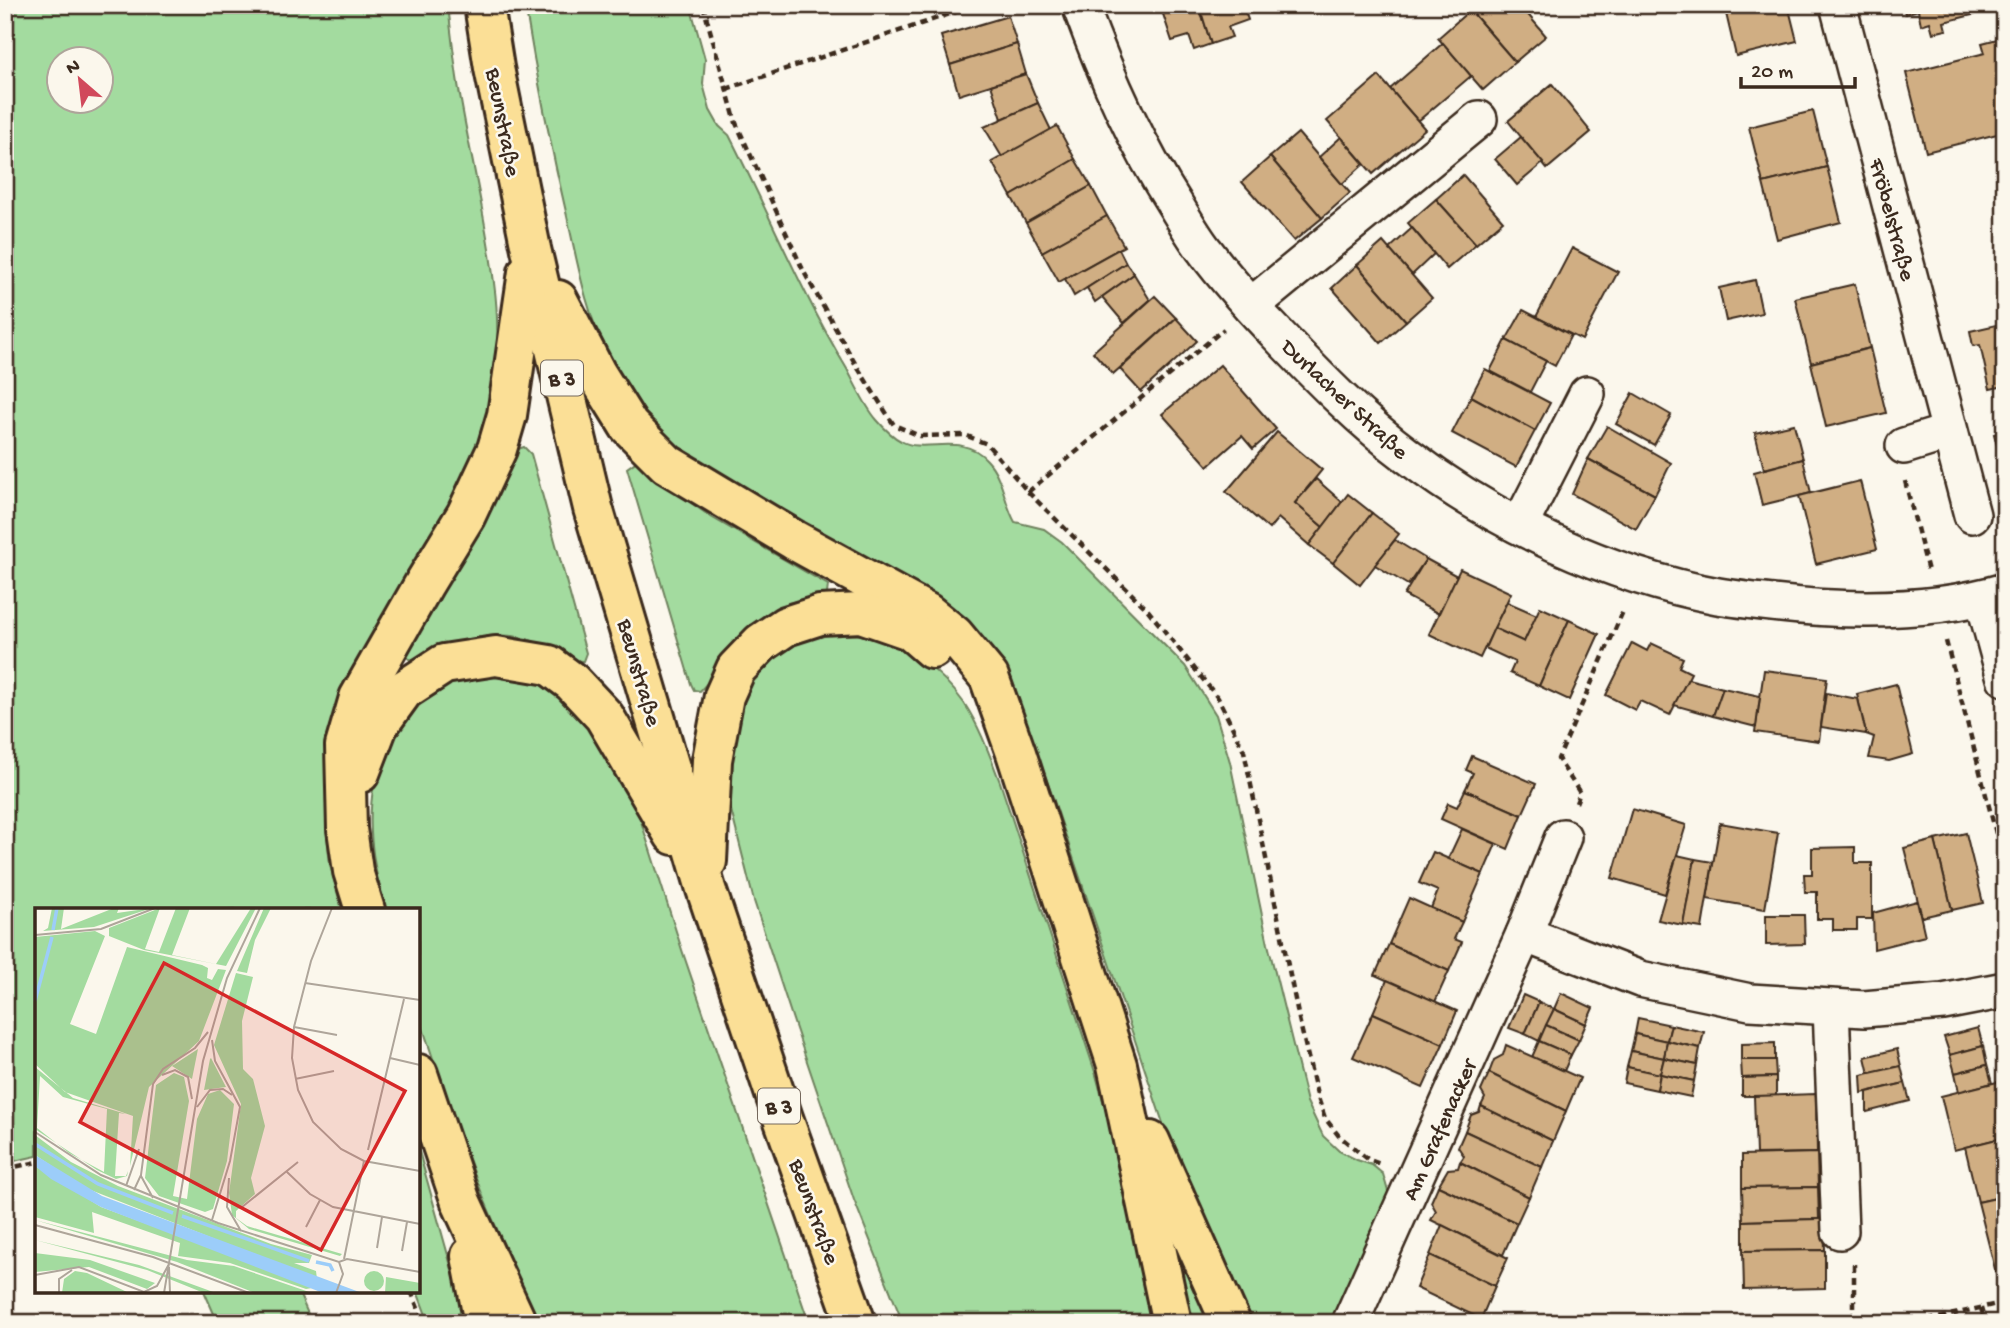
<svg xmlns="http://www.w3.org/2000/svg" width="2010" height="1328" viewBox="0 0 2010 1328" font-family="'Gochi Hand',sans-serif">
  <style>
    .green { fill: #a3db9f; stroke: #6f825e; stroke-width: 2; fill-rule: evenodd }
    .building { fill: #d0ae83; stroke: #3b2a1e; stroke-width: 2 }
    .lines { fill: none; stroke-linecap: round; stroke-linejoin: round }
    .street-casing { stroke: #3b2a1e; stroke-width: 40 }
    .primary-casing { stroke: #3b2a1e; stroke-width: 44 }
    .path { stroke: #3b2a1e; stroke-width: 4.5; stroke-dasharray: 7 5; stroke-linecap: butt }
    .street { stroke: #fbf7ec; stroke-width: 35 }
    .primary { stroke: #fbdf96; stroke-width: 38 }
    .labels { text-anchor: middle; stroke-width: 5; stroke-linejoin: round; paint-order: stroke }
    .shield { fill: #fbf7ec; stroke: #75685c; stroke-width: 2 }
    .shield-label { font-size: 21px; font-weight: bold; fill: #3b2a1e }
    .street-label { font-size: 23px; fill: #3b2a1e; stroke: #fbf7ec }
    .inset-river { fill: none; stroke: #9ccdf9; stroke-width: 3.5 }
    .inset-road { fill: none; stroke: #aea59a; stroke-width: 2 }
    .view { fill: #d62828; fill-opacity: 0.15; stroke: #d62828; stroke-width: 3.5 }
    .inset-edge { fill: none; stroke: #3b2a1e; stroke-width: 3.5 }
  </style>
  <rect width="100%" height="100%" fill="#fbf7ec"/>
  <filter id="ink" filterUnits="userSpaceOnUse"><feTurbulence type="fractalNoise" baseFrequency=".0143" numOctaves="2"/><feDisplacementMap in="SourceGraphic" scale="14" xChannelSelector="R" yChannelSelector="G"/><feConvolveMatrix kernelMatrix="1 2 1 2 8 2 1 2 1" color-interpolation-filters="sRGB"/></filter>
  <g filter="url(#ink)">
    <g class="green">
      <path d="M5 5H448C451 32 454 58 458 84 469 151 486 216 494 283 502 341 494 402 478 457L329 760 326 825 330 865 342 910H37V1156L5 1163ZM60 60H102V102H60Z"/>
      <path d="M525 5H690L705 59 703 84 710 110 719 126 729 135C769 213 802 294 847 369 856 386 865 406 877 420 883 427 893 437 901 441 925 455 961 431 987 460 1003 477 1004 503 1015 522L1044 529 1062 542 1185 666 1216 715 1230 762 1268 944 1307 1102 1323 1136 1339 1151 1357 1160 1372 1165 1383 1174 1391 1202 1338 1323H1248L1167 1135 1051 792 1031 738 1005 689 681 450C654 423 629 397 611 363 589 321 579 272 569 225 552 153 537 79 525 5Z"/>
      <path d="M524 447 531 454 586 653 583 661C569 662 543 644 527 639 498 631 463 638 436 650 427 653 419 658 410 660L406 656 408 647 466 553 518 449Z"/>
      <polygon points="637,461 643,464 663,483 711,517 828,585 827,594 788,603 746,630 718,663 710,680 700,691 694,690 691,684 627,468"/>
      <path d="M841 634C849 635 859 634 868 636 906 643 942 672 964 703 980 727 990 756 1000 782L1096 1075 1132 1207 1157 1323H903L854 1200 795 1026 754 901 730 806 727 762 739 701 749 684 766 663 802 640 823 635Z"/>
      <path d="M501 673 538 682 557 694 585 718 619 770 639 815 682 950 809 1323H537L484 1199 446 1098 418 1013V910H386C370 859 362 802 384 752 388 741 397 730 404 720 418 701 440 682 464 677 476 675 489 675 501 673Z"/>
      <polygon points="418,1148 467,1323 429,1323 417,1291"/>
      <polygon points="1184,1272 1190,1274 1208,1323 1190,1323 1181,1278"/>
      <polygon points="204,1291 298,1291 312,1323 218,1323"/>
    </g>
    <g class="building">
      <polygon points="1160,5 1199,5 1211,44 1194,50 1189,36 1172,41"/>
      <polygon points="1199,5 1243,5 1248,20 1228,27 1232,37 1211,44"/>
      <polygon points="1476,5 1520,5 1546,36 1515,62 1470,10"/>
      <polygon points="1724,5 1788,5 1797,41 1736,56"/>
      <polygon points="1903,5 1974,5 1976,14 1944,22 1946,30 1933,33 1930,22 1921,25 1918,10 1905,14"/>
      <polygon points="1470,10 1515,62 1483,90 1438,38"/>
      <polygon points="1008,16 1017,44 950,65 941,36"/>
      <polygon points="2005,37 2005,132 1926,152 1906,73 1985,53 1982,43"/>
      <polygon points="1443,43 1471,76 1418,121 1390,89"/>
      <polygon points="1017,44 1026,74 959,95 950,65"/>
      <polygon points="1026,74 1038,103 1002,119 991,85"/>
      <polygon points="1379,76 1425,129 1373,174 1327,121"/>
      <polygon points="1552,84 1591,132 1547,169 1508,121"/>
      <polygon points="1038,103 1051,130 1002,157 984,127"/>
      <polygon points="1813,111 1827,167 1763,183 1749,127"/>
      <polygon points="1057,126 1075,159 1011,196 992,162"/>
      <polygon points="1298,133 1350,193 1322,218 1270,157"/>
      <polygon points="1341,137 1364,164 1342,184 1319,157"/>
      <polygon points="1521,137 1543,163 1517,185 1495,159"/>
      <polygon points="1270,157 1322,218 1294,241 1242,182"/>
      <polygon points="1075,159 1091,186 1026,223 1011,196"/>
      <polygon points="1827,167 1841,222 1777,239 1763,183"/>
      <polygon points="1463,175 1503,221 1476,244 1436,199"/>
      <polygon points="1091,186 1107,216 1042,252 1026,223"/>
      <polygon points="1436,199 1476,244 1447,269 1408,223"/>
      <polygon points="1107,216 1124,246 1059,282 1042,252"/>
      <polygon points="1412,228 1434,254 1412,275 1389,249"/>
      <polygon points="1383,242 1432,298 1406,321 1357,265"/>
      <polygon points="1572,248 1618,272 1582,340 1536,317"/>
      <polygon points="1119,249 1126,263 1074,296 1065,279"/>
      <polygon points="1126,263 1134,274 1095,302 1087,288"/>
      <polygon points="1357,265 1406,321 1381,343 1332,288"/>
      <polygon points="1134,274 1150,300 1124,323 1102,297"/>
      <polygon points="1755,280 1762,313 1726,321 1719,288"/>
      <polygon points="1855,284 1870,348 1811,363 1795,298"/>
      <polygon points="1155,296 1176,318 1113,374 1093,352"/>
      <polygon points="1523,310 1571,335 1555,366 1506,340"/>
      <polygon points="1176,318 1197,341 1141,392 1120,369"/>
      <polygon points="2005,323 2005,386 1990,389 1980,345 1973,346 1970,331"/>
      <polygon points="1506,340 1546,361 1530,392 1490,371"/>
      <polygon points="1870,348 1886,413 1826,427 1811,363"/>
      <polygon points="1220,365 1276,429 1253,449 1242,436 1208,466 1162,414"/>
      <polygon points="1485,369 1550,403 1535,431 1471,396"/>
      <polygon points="1633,393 1671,415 1654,445 1616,424"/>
      <polygon points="1471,396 1535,431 1516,467 1452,433"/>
      <polygon points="1794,424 1803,459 1764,469 1755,433"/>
      <polygon points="1607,426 1671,463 1655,495 1588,459"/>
      <polygon points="2005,431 2005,476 1994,434"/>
      <polygon points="1277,432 1322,470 1295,503 1323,527 1309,545 1278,518 1269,529 1226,492"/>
      <polygon points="1588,459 1655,495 1636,529 1572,494"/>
      <polygon points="1803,459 1811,493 1762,505 1754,472"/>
      <polygon points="1316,479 1342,502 1323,527 1295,503"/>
      <polygon points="1860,481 1877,549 1816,564 1799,496"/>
      <polygon points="1348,494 1372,513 1333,563 1309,545"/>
      <polygon points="1372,513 1399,534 1360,585 1333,563"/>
      <polygon points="1395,540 1426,559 1408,585 1375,565"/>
      <polygon points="1426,559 1457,576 1439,614 1404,595"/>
      <polygon points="1460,569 1511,593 1480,658 1429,634"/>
      <polygon points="1507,602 1537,615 1524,642 1494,628"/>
      <polygon points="1540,607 1569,620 1539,686 1510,673 1515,662 1485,648 1494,628 1524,642"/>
      <polygon points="1569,620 1599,634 1569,700 1539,686"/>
      <polygon points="1632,643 1647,651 1651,643 1683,658 1679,667 1691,673 1670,715 1640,701 1635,710 1606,695"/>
      <polygon points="1764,670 1827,678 1819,741 1755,732"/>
      <polygon points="1688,679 1723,688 1713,716 1674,705"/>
      <polygon points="1896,684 1913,754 1889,761 1869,758 1874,737 1866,734 1857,694"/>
      <polygon points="1723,688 1760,696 1756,727 1713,716"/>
      <polygon points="1826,693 1858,699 1866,734 1821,727"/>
      <polygon points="1472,756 1536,784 1522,815 1465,790 1473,773 1466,770"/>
      <polygon points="1465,790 1522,815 1508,849 1441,819 1448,803 1457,807"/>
      <polygon points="1632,809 1686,825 1665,894 1612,878"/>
      <polygon points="1720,823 1778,833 1765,909 1707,899"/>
      <polygon points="1462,829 1496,844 1483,874 1448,859"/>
      <polygon points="1966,833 1983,903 1952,910 1935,840"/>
      <polygon points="1935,840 1952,910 1922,917 1904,848"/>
      <polygon points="1855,847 1855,863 1872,863 1872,919 1857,919 1857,930 1833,930 1833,919 1817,919 1817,892 1805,892 1804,874 1812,874 1812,848"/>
      <polygon points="1433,852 1483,874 1462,922 1431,908 1438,891 1419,883"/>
      <polygon points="1677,855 1695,859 1683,925 1658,920"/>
      <polygon points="1695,859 1713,862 1702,928 1683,925"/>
      <polygon points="1409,898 1462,922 1454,939 1462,942 1449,971 1389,944"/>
      <polygon points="1917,901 1925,936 1874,949 1873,913"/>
      <polygon points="1766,915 1804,915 1805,944 1766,945"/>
      <polygon points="1389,944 1449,971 1435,1002 1375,975"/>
      <polygon points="1387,980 1457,1011 1443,1044 1373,1013"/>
      <polygon points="1561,993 1593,1008 1586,1024 1554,1009"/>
      <polygon points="1523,995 1539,1002 1525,1034 1509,1028"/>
      <polygon points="1539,1002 1554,1009 1539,1041 1525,1034"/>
      <polygon points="1554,1009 1586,1024 1579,1040 1546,1025"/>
      <polygon points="1373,1013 1443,1044 1423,1088 1353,1057"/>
      <polygon points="1638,1018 1671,1025 1667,1041 1635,1034"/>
      <polygon points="1546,1025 1579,1040 1571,1055 1539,1041"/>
      <polygon points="1671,1025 1704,1032 1700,1048 1667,1041"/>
      <polygon points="1978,1028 1983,1046 1950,1055 1944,1037"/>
      <polygon points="1635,1034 1667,1041 1664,1058 1631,1051"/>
      <polygon points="1539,1041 1571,1055 1564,1071 1532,1057"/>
      <polygon points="1667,1041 1700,1048 1697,1065 1664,1058"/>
      <polygon points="1775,1043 1775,1060 1741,1060 1741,1044"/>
      <polygon points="1506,1045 1580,1078 1566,1111 1489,1073 1494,1060 1503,1055"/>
      <polygon points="1983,1046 1987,1065 1955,1073 1950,1055"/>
      <polygon points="1897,1049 1901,1066 1869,1074 1865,1057"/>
      <polygon points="1631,1051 1664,1058 1660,1074 1627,1067"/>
      <polygon points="1664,1058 1697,1065 1694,1081 1660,1074"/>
      <polygon points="1741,1060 1775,1060 1776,1077 1742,1078"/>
      <polygon points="1987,1065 1992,1083 1959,1092 1955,1073"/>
      <polygon points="1901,1066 1905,1083 1862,1093 1861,1075"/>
      <polygon points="1627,1067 1660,1074 1657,1090 1624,1083"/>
      <polygon points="1489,1073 1566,1111 1553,1141 1481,1106 1485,1098 1481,1091"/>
      <polygon points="1660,1074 1694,1081 1691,1097 1657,1090"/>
      <polygon points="1776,1077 1776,1096 1742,1096 1742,1078"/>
      <polygon points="2005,1080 2005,1137 1954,1150 1941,1096"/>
      <polygon points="1905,1083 1910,1101 1867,1112 1867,1092"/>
      <polygon points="1816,1094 1817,1153 1756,1154 1754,1096"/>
      <polygon points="1481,1106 1553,1141 1542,1167 1465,1131 1471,1115 1479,1112"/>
      <polygon points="1465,1131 1542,1167 1529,1197 1460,1162 1464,1156 1458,1147"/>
      <polygon points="2005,1137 2005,1196 1978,1202 1965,1147"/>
      <polygon points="1817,1153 1818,1187 1742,1188 1742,1155"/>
      <polygon points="1460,1162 1529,1197 1517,1223 1438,1186 1448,1169 1458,1168"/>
      <polygon points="1438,1186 1517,1223 1503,1255 1431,1220 1436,1211 1431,1202"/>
      <polygon points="1818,1187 1819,1219 1743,1221 1742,1188"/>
      <polygon points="2005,1196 2005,1271 1996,1273 1978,1202"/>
      <polygon points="1819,1219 1824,1219 1825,1250 1743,1251 1743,1221"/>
      <polygon points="1442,1225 1508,1258 1495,1286 1430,1255"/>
      <polygon points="1825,1250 1825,1288 1744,1290 1743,1251"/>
      <polygon points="1430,1255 1495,1286 1481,1319 1416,1288"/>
    </g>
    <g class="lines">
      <defs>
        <g id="street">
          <path d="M1080 5C1106 76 1135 142 1176 206 1185 221 1194 237 1205 251 1228 282 1254 310 1280 337 1320 379 1361 421 1408 456 1495 523 1610 576 1718 596 1736 599 1754 601 1772 603 1848 612 1931 613 2005 591"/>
          <polyline points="1838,5 1972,515"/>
          <polyline points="1251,306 1479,119"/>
          <polyline points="1904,446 1949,432"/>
          <polyline points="1520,525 1587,394"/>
          <polyline points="1983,598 2005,678"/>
          <polyline points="1524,934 1640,979 1750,1002 1864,1009 1943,1002 2005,990"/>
          <polyline points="1831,1008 1840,1231"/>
          <polyline points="1350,1323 1524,934 1563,837"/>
        </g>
        <g id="primary">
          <polyline points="484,5 494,68 531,249 593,508 706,889 783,1118 856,1323"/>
          <polyline points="558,300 596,373 629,426 667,464 794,540 927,613 954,635 989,677 1016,753 1117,1065 1172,1323"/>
          <polyline points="360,773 378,726 404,690 444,664 496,656 549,665 572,682 604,716 674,835"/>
          <polyline points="707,861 712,760 724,696 736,669 761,643 786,626 820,615 861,613 910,630 932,649"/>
          <polyline points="365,910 353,871 347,829 345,746 359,698 424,584 466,515 497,449 507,415 528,272"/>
          <polyline points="418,1074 461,1202 517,1323"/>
          <polyline points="1150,1141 1231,1323"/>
          <polyline points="471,1256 484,1323"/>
        </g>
      </defs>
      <use href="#street" class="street-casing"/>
      <use href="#primary" class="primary-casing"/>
      <g class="path">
        <polyline points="703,5 736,123 804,272 856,365 894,425 920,436 965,435 987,444 1028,492 1147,609 1218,698 1244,751 1299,1019 1317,1095 1325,1118 1339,1136 1369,1160 1383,1165"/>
        <polyline points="726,89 977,5"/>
        <polyline points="1905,481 1928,571"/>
        <polyline points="1028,492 1224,329"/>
        <polyline points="1946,641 2005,868"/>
        <polyline points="1576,803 1580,793 1558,759 1624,609"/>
        <polyline points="5,1169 37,1162"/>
        <polyline points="1854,1264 1854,1323"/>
        <polyline points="411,1291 424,1323"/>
        <polyline points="1981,1308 1985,1323"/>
        <polyline points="1916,1323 2005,1302"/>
      </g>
      <use href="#street" class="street"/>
      <use href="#primary" class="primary"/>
    </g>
  </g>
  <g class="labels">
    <g class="shield">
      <rect x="541" y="360.5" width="42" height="35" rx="5"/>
      <rect x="758" y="1088.5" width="42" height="35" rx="5"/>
    </g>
    <g class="shield-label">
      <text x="562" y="385">B 3</text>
      <text x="779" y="1113">B 3</text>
    </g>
    <g class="street-label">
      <text transform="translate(505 122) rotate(79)" y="8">Beunstraße</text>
      <text transform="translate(1894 219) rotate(75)" y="8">Fröbelstraße</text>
      <text transform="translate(1346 398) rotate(43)" y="8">Durlacher Straße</text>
      <text transform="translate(641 672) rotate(74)" y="8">Beunstraße</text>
      <text transform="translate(1438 1129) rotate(-66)" y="8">Am Grafenacker</text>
      <text transform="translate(816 1211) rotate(70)" y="8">Beunstraße</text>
    </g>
  </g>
  <g transform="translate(35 908)">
    <rect width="385" height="385" fill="#fbf7ec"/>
    <path d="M17 0H29L26 21 79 0H84L82 5 117 0 59 19 8 23 13 20ZM125 0 110 41 124 44 141 0H155L137 47 181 56 216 0H221L191 58 109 42 74 28V20ZM229 0H236L220 32 212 65 202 63ZM60 23 70 28 35 116 61 126 92 39 167 57 173 60 172 70 177 72 183 61 191 62 164 133 114 179 95 258 98 208 30 184 0 156V29ZM201 65 218 69 207 113 208 161 218 171 230 218 216 270 220 286 201 303V310L212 318 307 346 305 348 214 321 197 307 194 285 206 196 179 137ZM163 141 157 171 137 158ZM176 150 191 179 169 182 175 151ZM0 159 38 190 91 206 84 205 80 268H91L93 263 92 268 81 271 62 262 0 221ZM5 168 28 189 72 201 69 264 34 245 2 220ZM139 165 149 169 154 193 138 288 152 291 162 211 173 186 185 182 199 196 192 253 178 301 170 304 124 288 110 270 121 177ZM0 227 36 254 83 278 236 336 277 347 274 355H259L281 363 282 371 48 279 0 247ZM0 258 66 299 283 379 271 381 195 355 143 348 145 335 57 304 59 325 0 309ZM0 312 152 352 199 358 277 385H220L142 354ZM0 332 104 357 181 385H169L112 362ZM0 345 55 352 120 375 112 381 54 359 0 364ZM329 373a10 10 0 1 1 20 0a10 10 0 1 1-20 0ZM40 363 52 365 94 385H27L29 371ZM351 369 385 375V385H350Z" fill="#a3db9f" fill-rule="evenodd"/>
    <path d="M0 247 67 288 327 385H288L66 299 16 271 0 258Z" fill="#9ccdf9"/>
    <path class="inset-river" d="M18 22 22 0M0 93 17 29M0 236 63 276 138 305M147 308 274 353M281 354 295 357 298 363"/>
    <path class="inset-road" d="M297 0 276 53 259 119 257 150 263 182 278 214 306 241 329 253 385 263M0 27 66 21 120 0M270 75 385 92M259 119 302 127M355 150 385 157M127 167 140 162 153 169 157 191M260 171 299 163M162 199 175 182 188 181 197 187M0 224 66 267 183 315 304 354 312 351 385 364M333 242 369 91M252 264 275 286 298 299 385 316M106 268 118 290M194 270 192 299 206 323M91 278 104 241M99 282 106 267 118 176 128 161 160 140 173 124M207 299 263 254M177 312 195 253 205 199 180 153 177 132M0 317 118 349 214 385M271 319 285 292M342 340 347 309M367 343 372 314M309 351 329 253M134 359 135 385M0 367 44 359 109 384 122 378 134 356M24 385V371L37 362M129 385 168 153 192 70 225 0M301 385 308 366 304 354"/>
    <path class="view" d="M129 55 370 183 286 342 45 214Z"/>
    <rect width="385" height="385" class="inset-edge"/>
  </g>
  <rect width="2010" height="1328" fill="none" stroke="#fbf7ec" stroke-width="28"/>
  <rect x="14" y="14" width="1982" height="1300" fill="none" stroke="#3b2a1e" stroke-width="2.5" filter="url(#ink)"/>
  <g transform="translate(80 80) rotate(332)"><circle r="33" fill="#fbf7ec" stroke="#aea59a" stroke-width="2"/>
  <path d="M0-5L12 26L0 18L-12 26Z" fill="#d1495b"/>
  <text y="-10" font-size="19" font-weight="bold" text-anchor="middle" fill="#3b2a1e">N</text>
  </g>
  <path d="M1741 77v10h114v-10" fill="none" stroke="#3b2a1e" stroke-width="3.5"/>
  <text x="1751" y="77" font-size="21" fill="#3b2a1e" stroke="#fbf7ec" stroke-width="5" paint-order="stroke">20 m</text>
</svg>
